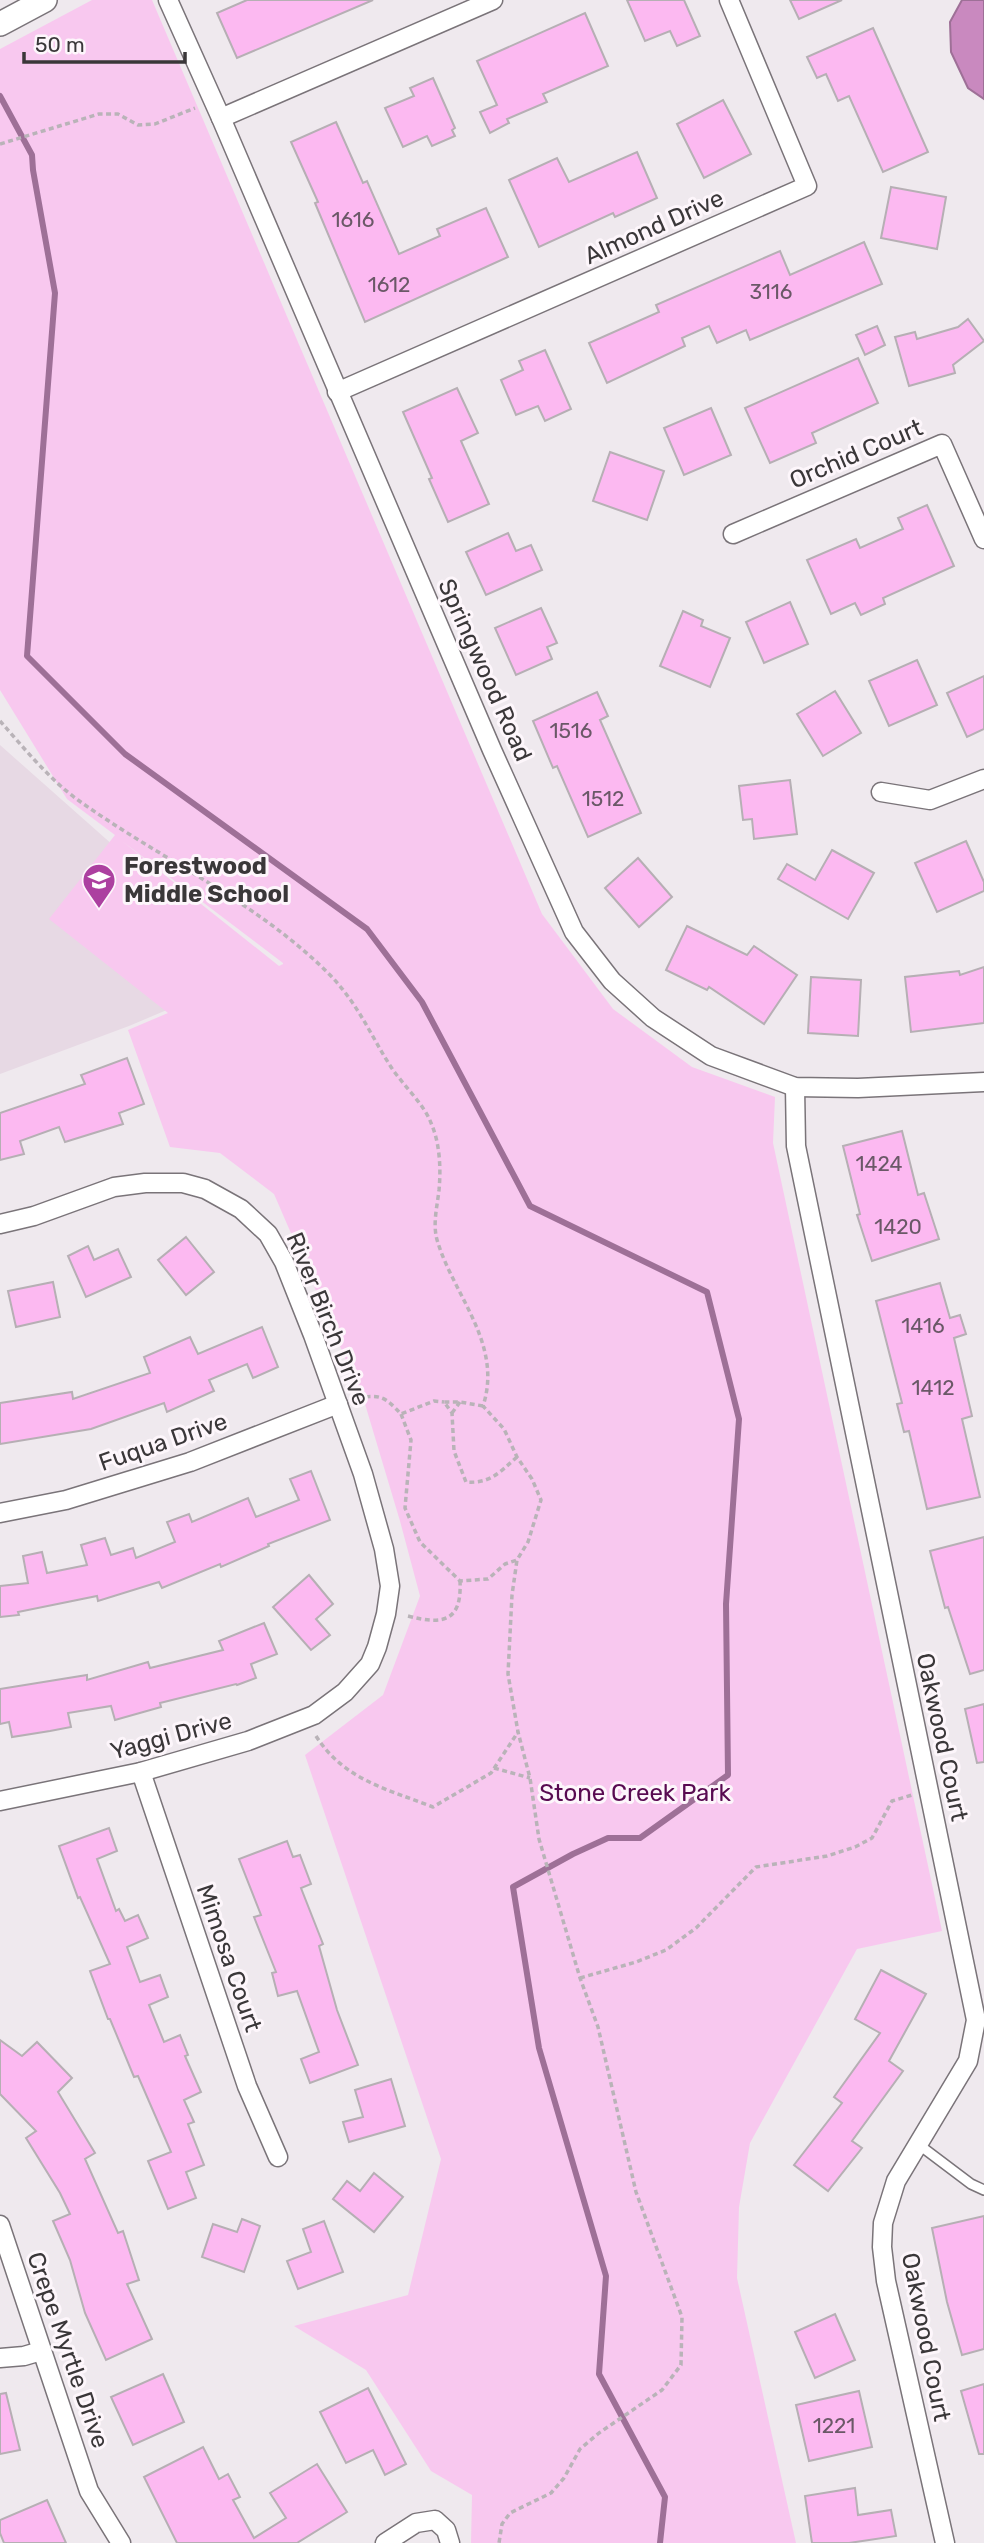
<svg xmlns="http://www.w3.org/2000/svg" width="984" height="2543" viewBox="0 0 984 2543" font-family="Rubik,sans-serif">
  <style>
    .built { fill: #e7d9e4 }
    .green { fill: #f8c8ef; fill-rule: evenodd }
    .water { fill: #c989bf; stroke: #9e7097; stroke-width: 2 }
    .lines { fill: none; stroke-linecap: round; stroke-linejoin: round }
    .stream { stroke: #9e7097; stroke-width: 6 }
    .building { fill: #fcb9f1; stroke: #b6afb4; stroke-width: 2 }
    .service-casing { stroke: #7a7479; stroke-width: 12 }
    .minor-casing { stroke: #7a7479; stroke-width: 21 }
    .tertiary-casing { stroke: #7a7479; stroke-width: 26 }
    .path { stroke: #b9b3b8; stroke-width: 3.5; stroke-dasharray: 5 3.5; stroke-linecap: butt }
    .service { stroke: #fff; stroke-width: 9 }
    .minor { stroke: #fff; stroke-width: 18 }
    .tertiary { stroke: #fff; stroke-width: 23 }
    .labels { text-anchor: middle; stroke-width: 6; stroke-linejoin: round; paint-order: stroke }
    .number-label { font-size: 21px; fill: #6a5867 }
    .street-label { font-size: 24px; fill: #3a3739; stroke: #fdf6fb }
    .poi-label { font-size: 24px; font-weight: bold; fill: #3a3739; stroke: #fdf6fb; text-anchor: start }
    .park-label { font-size: 24px; fill: #580a51; stroke: #fdf6fb }
  </style>
  <rect width="100%" height="100%" fill="#efe9ee"/>
  <polygon class="built" points="0,745 123,854 273,965 129,1026 0,1074"/>
  <path class="green" d="M92 0H152L542 914 613 1009 692 1067 775 1097 773 1143 942 1931 857 1949 750 2143 739 2207 737 2278 796 2543H471L472 2495 431 2471 366 2370 294 2326 408 2295 441 2159 305 1755 383 1695 420 1596 400 1521 365 1404 274 1194 220 1153 170 1147 128 1030 168 1013 49 919 115 835 67 799 0 690V49ZM122 841 283 963V964L279 966Z"/>
  <polygon class="water" points="962,0 984,0 984,99 968,88 951,52 950,22"/>
  <g class="lines">
    <polyline class="stream" points="0,96 32,155 33,170 55,293 27,656 125,754 367,929 422,1002 530,1206 707,1292 739,1419 726,1604 728,1775 640,1838 608,1838 573,1854 513,1887 539,2048 606,2276 599,2374 665,2497 660,2543"/>
  </g>
  <g class="building">
    <polygon points="247,0 373,0 237,58 217,13"/>
    <polygon points="627,0 684,0 700,36 677,46 670,31 645,41"/>
    <polygon points="790,0 842,0 799,19"/>
    <polygon points="585,13 608,66 543,94 547,102 507,119 509,123 490,133 480,112 497,105 477,61"/>
    <polygon points="873,28 928,152 883,172 849,96 838,101 826,74 817,78 807,57"/>
    <polygon points="433,78 455,128 452,130 455,136 432,146 427,136 403,147 385,108 414,96 410,88"/>
    <polygon points="723,100 751,154 704,178 677,124"/>
    <polygon points="336,122 363,183 367,181 399,254 440,236 437,229 486,208 508,257 365,322 315,203 318,202 291,142"/>
    <polygon points="637,152 657,198 615,217 613,213 539,247 509,180 557,158 569,182"/>
    <polygon points="891,187 946,197 937,249 881,238"/>
    <polygon points="864,242 882,284 750,340 746,330 717,343 709,326 682,338 685,346 607,383 589,343 659,312 656,305 780,251 790,275"/>
    <polygon points="968,319 984,341 953,365 955,373 909,386 895,337 915,332 917,339 958,327"/>
    <polygon points="877,326 885,345 865,355 856,335"/>
    <polygon points="545,350 571,409 545,421 538,406 516,415 501,380 523,370 519,361"/>
    <polygon points="858,358 878,403 812,433 816,443 770,463 745,408"/>
    <polygon points="457,388 478,433 461,441 489,504 448,522 429,479 432,478 403,412"/>
    <polygon points="711,408 731,455 684,475 664,428"/>
    <polygon points="610,452 664,471 647,520 593,501"/>
    <polygon points="927,505 954,566 883,598 885,604 861,615 855,603 831,614 807,560 856,539 860,548 903,529 898,518"/>
    <polygon points="508,533 516,551 531,545 542,570 486,595 466,552"/>
    <polygon points="790,602 808,644 764,663 746,622"/>
    <polygon points="541,608 557,643 547,647 552,659 516,675 495,628"/>
    <polygon points="683,611 703,620 701,626 730,638 710,687 660,666"/>
    <polygon points="917,660 937,705 889,726 869,681"/>
    <polygon points="984,676 984,729 967,737 947,693"/>
    <polygon points="835,691 861,733 823,756 797,714"/>
    <polygon points="597,692 608,716 600,720 641,813 588,837 557,766 553,768 533,721"/>
    <polygon points="790,780 797,834 754,839 752,819 743,820 739,786"/>
    <polygon points="966,841 984,882 984,891 937,912 915,863"/>
    <polygon points="832,850 874,873 848,919 778,879 787,864 815,880"/>
    <polygon points="638,858 672,897 639,927 605,888"/>
    <polygon points="687,926 747,955 754,946 797,975 764,1024 709,987 707,990 666,970"/>
    <polygon points="984,967 984,1023 911,1032 905,977 959,971 960,975"/>
    <polygon points="811,977 861,980 858,1036 808,1033"/>
    <polygon points="127,1058 144,1104 119,1113 123,1124 65,1142 59,1127 20,1141 24,1154 0,1160 0,1113 85,1084 81,1075"/>
    <polygon points="902,1131 918,1195 924,1193 939,1239 872,1261 857,1215 860,1214 843,1146"/>
    <polygon points="186,1237 214,1272 186,1295 158,1260"/>
    <polygon points="88,1246 94,1260 118,1249 131,1277 86,1297 68,1256"/>
    <polygon points="53,1282 60,1317 16,1327 8,1291"/>
    <polygon points="940,1283 950,1318 960,1315 966,1334 954,1338 972,1416 962,1419 980,1497 927,1509 909,1431 904,1432 897,1404 902,1403 876,1301"/>
    <polygon points="262,1327 278,1367 253,1378 247,1364 209,1380 214,1391 167,1412 164,1403 91,1429 0,1444 0,1403 72,1392 73,1399 150,1373 144,1357 190,1337 198,1354"/>
    <polygon points="311,1471 330,1520 268,1544 269,1546 221,1567 220,1564 162,1588 159,1582 98,1601 97,1596 18,1612 19,1615 0,1617 0,1586 28,1583 23,1556 42,1552 47,1573 87,1565 81,1545 105,1538 111,1555 133,1548 136,1558 175,1542 167,1522 189,1514 192,1522 248,1498 256,1517 299,1500 290,1479"/>
    <polygon points="984,1537 984,1670 970,1674 948,1607 945,1608 930,1551"/>
    <polygon points="309,1575 333,1604 316,1619 330,1635 311,1650 273,1607"/>
    <polygon points="264,1623 277,1654 251,1664 256,1678 237,1685 236,1684 160,1703 161,1707 115,1720 111,1706 68,1713 71,1727 50,1731 12,1737 9,1722 0,1724 0,1689 87,1675 87,1680 148,1662 150,1668 223,1650 219,1641"/>
    <polygon points="984,1704 984,1762 977,1763 965,1709"/>
    <polygon points="109,1828 117,1851 97,1859 116,1911 119,1909 125,1921 138,1915 148,1938 127,1947 140,1982 160,1975 168,1997 149,2005 164,2042 180,2035 188,2055 185,2056 201,2092 184,2100 194,2122 188,2124 204,2165 186,2172 196,2198 168,2209 148,2161 171,2152 138,2076 134,2077 110,2019 108,2019 90,1971 110,1964 80,1897 78,1898 59,1846"/>
    <polygon points="287,1841 293,1857 300,1855 311,1884 301,1888 323,1944 319,1946 337,2010 358,2065 310,2083 301,2059 319,2052 297,1991 278,1996 272,1973 276,1972 254,1917 261,1915 239,1859"/>
    <polygon points="881,1970 926,1994 889,2061 903,2071 852,2141 862,2148 828,2191 794,2165 842,2103 834,2097 880,2033 855,2019"/>
    <polygon points="0,2040 22,2056 37,2042 72,2078 58,2092 95,2153 85,2159 118,2233 123,2231 139,2280 127,2284 152,2339 106,2360 85,2313 70,2260 53,2221 70,2214 60,2193 26,2138 36,2131 0,2094"/>
    <polygon points="391,2079 405,2126 349,2142 343,2122 363,2117 355,2090"/>
    <polygon points="374,2173 403,2197 374,2232 333,2199 347,2181 360,2191"/>
    <polygon points="984,2216 984,2349 962,2355 947,2302 932,2228"/>
    <polygon points="242,2219 260,2226 244,2272 202,2257 213,2224 237,2232"/>
    <polygon points="324,2221 343,2272 298,2289 287,2261 311,2252 303,2229"/>
    <polygon points="835,2314 855,2360 815,2378 795,2332"/>
    <polygon points="163,2374 184,2422 133,2445 111,2397"/>
    <polygon points="984,2384 984,2454 979,2454 961,2391"/>
    <polygon points="368,2388 406,2464 385,2475 373,2450 346,2463 320,2412"/>
    <polygon points="859,2391 872,2447 809,2461 796,2405"/>
    <polygon points="6,2393 20,2450 0,2454 0,2394"/>
    <polygon points="203,2447 219,2479 228,2474 240,2497 233,2500 254,2538 286,2518 270,2493 317,2464 347,2512 297,2543 177,2543 144,2477"/>
    <polygon points="855,2488 858,2515 891,2510 896,2536 849,2543 812,2543 805,2496"/>
    <polygon points="47,2500 66,2543 4,2543 0,2533 0,2520"/>
  </g>
  <g class="lines">
    <defs>
      <polyline id="service" points="918,2144 971,2184 984,2190"/>
      <g id="minor">
        <polyline points="168,0 221,118 492,750 574,932 612,981 653,1018 711,1056 795,1087 858,1088 984,1082"/>
        <polyline points="221,118 493,0"/>
        <polyline points="337,392 807,186 729,0"/>
        <polyline points="733,534 942,444 984,539"/>
        <polyline points="881,792 930,800 984,779"/>
        <polyline points="795,1087 796,1146 976,2020 968,2061 896,2181 883,2223 882,2247 886,2281 945,2543"/>
        <polyline points="0,1224 34,1216 114,1187 145,1183 183,1183 205,1189 241,1209 268,1234 284,1262 313,1335 363,1474 384,1549 390,1586 386,1614 377,1647 370,1664 345,1692 314,1715 248,1741 141,1772 0,1801"/>
        <polyline points="0,1513 66,1500 190,1462 338,1404"/>
        <polyline points="141,1772 247,2086 278,2157"/>
        <polyline points="0,2225 89,2491 121,2543"/>
        <polyline points="0,2358 24,2356 41,2351"/>
        <polyline points="385,2543 416,2523 435,2520 446,2530 450,2543"/>
      </g>
      <polyline id="tertiary" points="0,24 45,0"/>
    </defs>
    <use href="#service" class="service-casing"/>
    <use href="#minor" class="minor-casing"/>
    <use href="#tertiary" class="tertiary-casing"/>
    <g class="path">
      <polyline points="0,144 99,114 118,114 138,125 155,124 195,108"/>
      <path d="M0 721C23 747 50 780 78 800 160 859 258 902 330 975 358 1004 370 1034 391 1067 402 1084 424 1104 431 1123 440 1143 441 1169 439 1190 437 1208 432 1226 438 1243 455 1297 503 1345 483 1406L504 1429 517 1457 532 1479 541 1500 528 1542 517 1560 512 1595 508 1674 518 1732 530 1778 539 1839 580 1978 598 2027 636 2192 682 2317 681 2365 662 2390 599 2433 580 2449 564 2478 551 2493 510 2513 502 2524 499 2543"/>
      <path d="M357 1398C381 1394 385 1397 401 1414L434 1401 444 1402"/>
      <path d="M483 1406 460 1402H444L452 1413 454 1451 466 1482C490 1484 500 1472 517 1457"/>
      <polyline points="452,1413 460,1402"/>
      <polyline points="401,1414 411,1440 405,1508 420,1542 460,1581 488,1579 505,1564 517,1560"/>
      <path d="M408 1616C443 1625 462 1622 460 1581"/>
      <path d="M316 1736C344 1780 387 1789 433 1807L491 1773 518 1732"/>
      <polyline points="494,1768 530,1778"/>
      <polyline points="580,1978 636,1962 666,1950 696,1928 756,1867 827,1856 855,1847 872,1838 892,1801 912,1795"/>
    </g>
    <use href="#service" class="service"/>
    <use href="#minor" class="minor"/>
    <use href="#tertiary" class="tertiary"/>
  </g>
  <defs>
    <symbol id="school-pin" viewBox="-11 -11 22 30"><path d="M0 17L-7.5 6A9.5 9.5 0 1 1 7.5 6Z" fill="#ac40a0" stroke="#fdf6fb"/><path d="M0-5L7-2L0 1L-7-2ZM-4 1L0 2.5L4 1V4Q0 6-4 4Z" fill="#fff"/></symbol>
  </defs>
  <g fill-rule="evenodd">
    <use href="#school-pin" x="80" y="861" width="38" height="52"/>
  </g>
  <g class="labels">
    <g class="number-label">
      <text x="353" y="227">1616</text>
      <text x="389" y="292">1612</text>
      <text x="771" y="299">3116</text>
      <text x="571" y="738">1516</text>
      <text x="603" y="806">1512</text>
      <text x="879" y="1171">1424</text>
      <text x="898" y="1234">1420</text>
      <text x="923" y="1333">1416</text>
      <text x="933" y="1395">1412</text>
      <text x="834" y="2433">1221</text>
    </g>
    <g class="street-label">
      <text transform="translate(654 227) rotate(-24)" y="8">Almond Drive</text>
      <text transform="translate(856 454) rotate(-23)" y="8">Orchid Court</text>
      <text transform="translate(485 670) rotate(66)" y="8">Springwood Road</text>
      <text transform="translate(328 1319) rotate(68)" y="8">River Birch Drive</text>
      <text transform="translate(163 1442) rotate(-19)" y="8">Fuqua Drive</text>
      <text transform="translate(171 1736) rotate(-15)" y="8">Yaggi Drive</text>
      <text transform="translate(942 1737) rotate(78)" y="8">Oakwood Court</text>
      <text transform="translate(229 1958) rotate(71)" y="8">Mimosa Court</text>
      <text transform="translate(926 2337) rotate(79)" y="8">Oakwood Court</text>
      <text transform="translate(68 2350) rotate(71)" y="8">Crepe Myrtle Drive</text>
    </g>
    <g class="poi-label">
      <text x="124" y="874">Forestwood<tspan x="124" dy="28">Middle School</tspan></text>
    </g>
    <g class="park-label">
      <text x="635" y="1801">Stone Creek Park</text>
    </g>
  </g>
  <path d="M24 52v10h161v-10" fill="none" stroke="#3a3739" stroke-width="3.5"/>
  <text x="35" y="52" font-size="21" fill="#3a3739" stroke="#fdf6fb" stroke-width="5" paint-order="stroke">50 m</text>
</svg>
